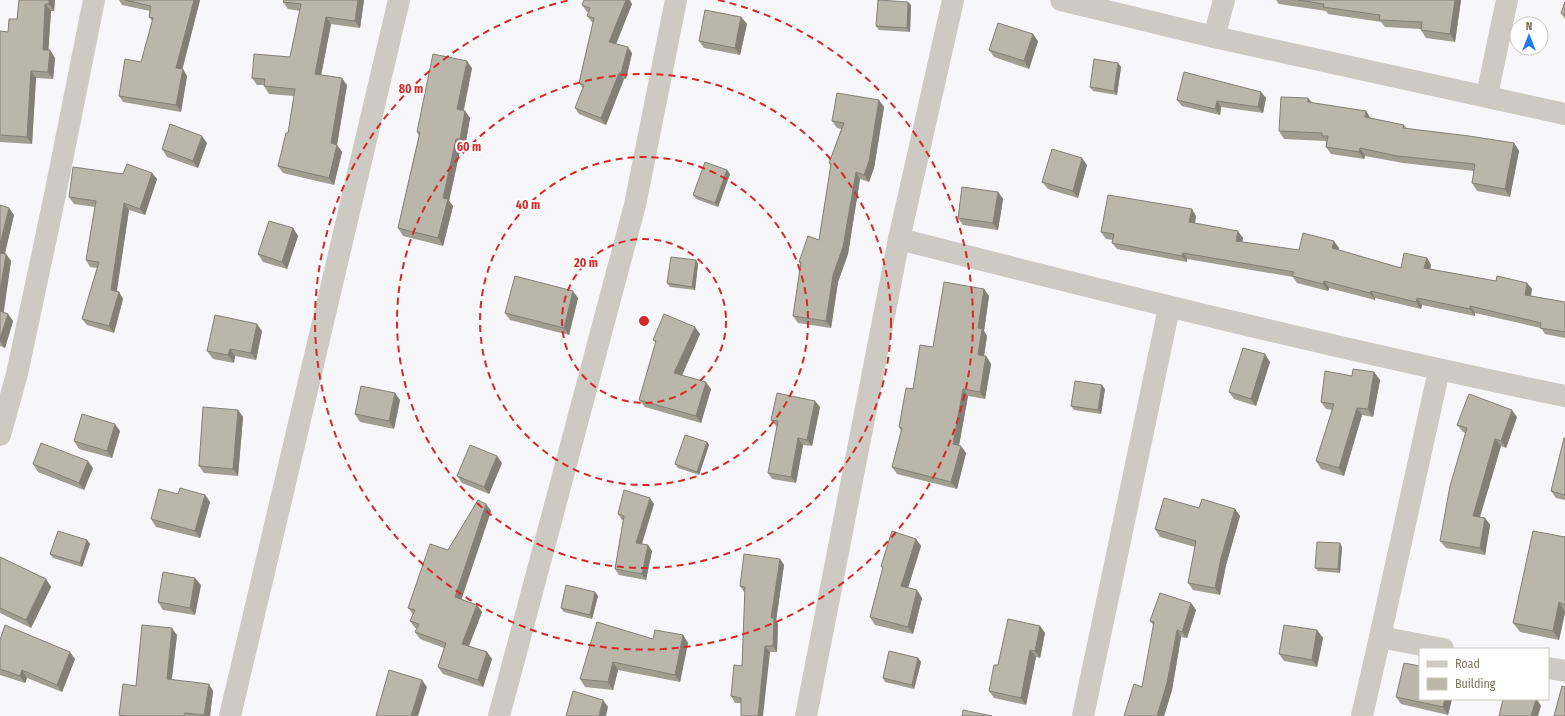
<svg xmlns="http://www.w3.org/2000/svg" width="1565" height="716" viewBox="0 0 1565 716" font-family="'Fira Sans Condensed',sans-serif">
  <style>
    .lines { fill: none; stroke-linecap: round; stroke-linejoin: round }
    .minor { stroke: #cccac3; stroke-width: 22 }
    .wall { fill: #a09d91 }
    .shaded-wall { fill: #827f76 }
    .building { fill: #bab6a9; stroke: #827f76 }
    .ring { fill: none; stroke: #d62828; stroke-width: 2; stroke-dasharray: 7 5 }
    .centre { fill: #d62828; stroke: #fff; stroke-width: 2 }
    .ring-label { font-size: 12px; text-anchor: middle; font-weight: bold; fill: #d62828; stroke: #fff; stroke-width: 4; stroke-linejoin: round; paint-order: stroke }
  </style>
  <rect width="100%" height="100%" fill="#f7f6f9"/>
  <g class="lines">
    <g class="minor">
      <polyline points="1061,0 1214,37 1224,0"/>
      <polyline points="1214,37 1565,114"/>
      <polyline points="1487,95 1507,0"/>
      <path d="M899 239C1120 295 1341 350 1565 396"/>
      <polyline points="1439,370 1380,637 1443,649"/>
      <polyline points="0,435 17,374 55,195 94,0"/>
      <polyline points="1548,668 1565,671"/>
      <polyline points="230,716 399,0"/>
      <polyline points="499,716 635,205 676,0"/>
      <polyline points="806,716 899,239 953,0"/>
      <polyline points="1083,716 1169,308"/>
      <polyline points="1362,716 1380,637"/>
    </g>
  </g>
  <g class="wall">
    <polygon points="19,0 55,0 54,11 51,11 48,50 50,50 55,58 53,79 36,78 32,144 0,142 0,31 8,32 17,19"/>
    <polygon points="119,0 200,0 182,69 187,76 181,112 123,102 119,96 141,62 152,21 149,17 150,11 122,5"/>
    <polygon points="284,0 364,0 360,28 331,24 321,75 347,85 337,145 342,152 334,185 283,173 278,166 288,133 294,96 269,94 264,86 264,85 257,85 252,78 290,57 300,11 288,9 283,2"/>
    <polygon points="1276,0 1461,0 1455,42 1426,38 1421,30 1421,29 1385,27 1381,22 1328,14 1326,11 1279,4"/>
    <polygon points="1565,2 1565,19 1561,13"/>
    <polygon points="632,4 616,44 632,53 626,79 624,79 606,125 579,114 575,108 583,89 579,83 593,23 592,22 587,16 589,12 587,12 582,5"/>
    <polygon points="911,5 910,32 879,30 876,26"/>
    <polygon points="741,17 747,24 740,55 704,48 699,41"/>
    <polygon points="1038,41 1029,69 994,57 989,50"/>
    <polygon points="1118,63 1121,67 1117,95 1093,91 1090,87"/>
    <polygon points="472,68 464,110 465,111 470,118 465,147 461,146 449,201 453,206 443,246 403,236 398,228 419,136 417,132"/>
    <polygon points="1261,92 1266,98 1263,113 1221,107 1220,115 1182,106 1177,100"/>
    <polygon points="1308,98 1312,103 1366,111 1370,118 1404,125 1407,129 1514,143 1519,151 1510,197 1477,191 1472,183 1474,171 1403,163 1365,156 1364,159 1331,154 1326,147 1327,143 1325,141 1284,139 1279,131"/>
    <polygon points="884,107 874,168 869,182 860,179 848,254 838,282 831,328 798,323 793,316 801,264 799,262 819,240 831,166 829,163 841,129 837,128 832,121"/>
    <polygon points="207,143 198,168 167,157 162,149"/>
    <polygon points="1087,165 1078,198 1048,189 1042,182"/>
    <polygon points="727,170 730,174 718,207 696,199 693,195"/>
    <polygon points="152,173 157,179 145,215 129,210 116,292 119,292 123,299 114,333 87,325 82,319 97,268 90,267 86,260 95,207 74,204 69,197 123,174"/>
    <polygon points="998,192 1003,199 998,230 963,225 958,218"/>
    <polygon points="0,205 14,215 5,254 6,254 11,261 3,312 8,314 13,321 5,348 0,346"/>
    <polygon points="1196,216 1195,223 1243,238 1242,242 1299,250 1339,248 1338,250 1401,268 1427,258 1431,265 1430,269 1496,281 1527,283 1532,289 1531,296 1565,302 1565,338 1545,334 1541,328 1475,313 1475,316 1422,305 1421,309 1375,298 1375,300 1329,288 1328,291 1297,283 1293,277 1187,259 1187,262 1117,249 1112,243 1113,240 1106,239 1101,232"/>
    <polygon points="293,228 298,236 287,269 263,262 258,254"/>
    <polygon points="696,260 698,264 695,290 670,287 667,283"/>
    <polygon points="984,289 989,296 984,331 987,336 984,356 986,356 991,364 985,399 968,396 959,445 966,453 957,489 897,474 892,467 901,431 899,427 913,389"/>
    <polygon points="578,298 569,335 510,320 505,313"/>
    <polygon points="262,331 256,360 235,356 234,363 213,359 207,351"/>
    <polygon points="700,334 682,375 711,389 701,423 645,407 639,400 656,343 653,340"/>
    <polygon points="1270,362 1256,406 1234,399 1229,392"/>
    <polygon points="1374,372 1380,380 1373,417 1362,415 1344,476 1321,469 1316,461 1332,410 1326,409 1321,402 1352,376"/>
    <polygon points="1105,389 1101,414 1074,410 1071,406"/>
    <polygon points="400,400 394,429 360,422 355,414"/>
    <polygon points="820,407 812,446 803,445 796,483 772,479 768,473 777,427 776,426 771,420"/>
    <polygon points="238,410 243,417 238,476 204,473 199,466"/>
    <polygon points="1517,417 1506,448 1501,446 1480,517 1485,518 1490,525 1485,555 1446,548 1440,541 1465,433 1463,432 1457,425"/>
    <polygon points="120,431 112,458 79,449 74,441"/>
    <polygon points="1565,438 1565,500 1556,498 1551,491"/>
    <polygon points="707,442 709,445 699,475 678,468 675,464"/>
    <polygon points="502,463 489,494 462,483 457,476"/>
    <polygon points="33,464 93,468 84,490 38,472"/>
    <polygon points="178,494 205,495 210,502 200,538 156,527 151,519"/>
    <polygon points="486,504 491,511 461,599 477,605 482,612 469,646 487,652 492,659 483,687 443,674 438,667 444,648 420,639 415,632 417,628 415,628 410,621 413,614 408,608 448,550"/>
    <polygon points="654,504 642,544 648,545 652,551 646,580 619,575 615,569 623,520 622,520 618,514"/>
    <polygon points="1199,508 1235,509 1240,516 1226,565 1220,595 1193,590 1188,583 1195,547 1160,537 1155,529"/>
    <polygon points="1565,537 1565,613 1559,640 1520,632 1513,623"/>
    <polygon points="916,539 921,546 908,588 922,598 913,634 875,625 870,617 883,568 881,566"/>
    <polygon points="87,540 90,544 82,567 53,558 50,554"/>
    <polygon points="1342,547 1340,573 1318,571 1315,568"/>
    <polygon points="0,557 46,579 51,587 31,628 0,613"/>
    <polygon points="780,559 784,565 776,621 778,624 777,652 770,652 741,703 735,703 731,696 742,666 745,592 744,592 740,586"/>
    <polygon points="201,585 195,615 163,610 158,602"/>
    <polygon points="595,592 598,596 592,619 564,612 561,608"/>
    <polygon points="1191,603 1196,610 1187,638 1181,637 1172,690 1164,716 1124,716 1142,687 1154,626 1150,621"/>
    <polygon points="1040,626 1045,633 1040,658 1036,657 1026,705 994,698 989,691 998,665"/>
    <polygon points="1317,630 1323,638 1317,667 1284,661 1279,654"/>
    <polygon points="177,635 172,679 213,691 210,716 120,716 119,715 136,686"/>
    <polygon points="683,635 688,643 680,682 618,670 613,690 585,687 580,679 653,639"/>
    <polygon points="0,640 75,659 62,692 27,678 25,683 0,675"/>
    <polygon points="918,658 921,662 914,689 885,682 883,678"/>
    <polygon points="1396,697 1420,699 1452,699 1448,715 1401,704"/>
  </g>
  <g class="shaded-wall">
    <polygon points="49,0 55,0 54,11 49,4"/>
    <polygon points="194,0 200,0 181,75 176,68"/>
    <polygon points="358,0 364,0 360,28 355,21"/>
    <polygon points="626,0 630,0 632,4 614,49 609,42"/>
    <polygon points="1455,0 1461,0 1455,42 1450,34"/>
    <polygon points="908,2 911,5 910,32 907,28"/>
    <polygon points="45,4 51,11 48,57 43,50"/>
    <polygon points="326,17 331,24 320,81 315,74"/>
    <polygon points="741,17 747,24 740,55 735,48"/>
    <polygon points="1033,34 1038,41 1029,69 1024,61"/>
    <polygon points="628,47 632,53 626,79 621,73"/>
    <polygon points="50,50 55,58 53,79 48,72"/>
    <polygon points="467,61 472,68 462,117 457,109"/>
    <polygon points="1118,63 1121,67 1117,95 1114,91"/>
    <polygon points="183,69 187,76 181,112 176,105"/>
    <polygon points="31,71 36,78 32,144 27,137"/>
    <polygon points="619,73 624,79 606,125 601,118"/>
    <polygon points="342,78 347,85 337,145 342,152 334,185 329,178 331,143"/>
    <polygon points="1261,92 1266,98 1263,113 1258,107"/>
    <polygon points="1308,98 1314,105 1308,102"/>
    <polygon points="879,100 884,107 874,168 869,182 864,175"/>
    <polygon points="1217,101 1221,107 1220,115 1215,109"/>
    <polygon points="465,111 470,118 465,147 460,139"/>
    <polygon points="1366,111 1371,119 1365,117"/>
    <polygon points="202,136 207,143 198,168 193,161"/>
    <polygon points="456,139 461,146 449,201 453,206 443,246 438,238 443,198"/>
    <polygon points="1514,143 1519,151 1510,197 1505,189"/>
    <polygon points="1360,148 1365,156 1364,159 1359,152"/>
    <polygon points="1082,158 1087,165 1078,198 1073,191"/>
    <polygon points="727,170 730,174 718,207 715,203"/>
    <polygon points="856,172 860,179 848,254 838,282 831,328 826,321 833,275"/>
    <polygon points="152,173 157,179 145,215 140,209"/>
    <polygon points="998,192 1003,199 998,230 993,223"/>
    <polygon points="124,203 129,210 116,297 111,290"/>
    <polygon points="9,208 14,215 3,260 0,256 0,244"/>
    <polygon points="1192,209 1196,216 1194,228 1189,222"/>
    <polygon points="293,228 298,236 287,269 282,262"/>
    <polygon points="1238,231 1243,238 1241,248 1236,241"/>
    <polygon points="1334,241 1339,248 1337,255 1332,248"/>
    <polygon points="1183,253 1187,259 1187,262 1182,256"/>
    <polygon points="6,254 11,261 3,318 0,314 0,292"/>
    <polygon points="1427,258 1431,265 1429,275 1424,268"/>
    <polygon points="696,260 698,264 695,290 692,287"/>
    <polygon points="1324,281 1329,288 1328,291 1323,284"/>
    <polygon points="1527,283 1532,289 1529,302 1525,295"/>
    <polygon points="984,289 989,296 984,331 987,336 983,362 978,355 978,328"/>
    <polygon points="573,291 578,298 569,335 564,328"/>
    <polygon points="1371,291 1375,298 1375,300 1370,293"/>
    <polygon points="119,292 123,299 114,333 109,326"/>
    <polygon points="1417,298 1422,305 1421,309 1416,302"/>
    <polygon points="1470,306 1475,313 1475,316 1470,309"/>
    <polygon points="8,314 13,321 5,348 0,341 0,339"/>
    <polygon points="257,324 262,331 256,360 251,353"/>
    <polygon points="695,327 700,334 680,380 674,373"/>
    <polygon points="230,349 235,356 234,363 228,355"/>
    <polygon points="1265,354 1270,362 1256,406 1251,399"/>
    <polygon points="986,356 991,364 985,399 980,392"/>
    <polygon points="1374,372 1380,380 1373,417 1368,409"/>
    <polygon points="706,382 711,389 701,423 696,416"/>
    <polygon points="1102,385 1105,389 1101,414 1098,410"/>
    <polygon points="963,389 968,396 958,451 953,444"/>
    <polygon points="395,393 400,400 394,429 389,421"/>
    <polygon points="815,401 820,407 812,446 807,440"/>
    <polygon points="1357,408 1362,415 1344,476 1339,468"/>
    <polygon points="238,410 243,417 238,476 233,469"/>
    <polygon points="1512,410 1517,417 1506,448 1501,441"/>
    <polygon points="115,424 120,431 112,458 107,451"/>
    <polygon points="798,438 803,445 796,483 791,477"/>
    <polygon points="1495,439 1501,446 1478,523 1473,516"/>
    <polygon points="707,442 709,445 699,475 697,472"/>
    <polygon points="961,446 966,453 957,489 951,482"/>
    <polygon points="497,456 502,463 489,494 484,487"/>
    <polygon points="88,461 93,468 84,490 79,483"/>
    <polygon points="205,495 210,502 200,538 195,531"/>
    <polygon points="650,498 654,504 640,549 636,543"/>
    <polygon points="486,504 491,511 460,604 455,597"/>
    <polygon points="1235,509 1240,516 1226,565 1220,595 1215,588 1221,558"/>
    <polygon points="1485,518 1490,525 1485,555 1480,548"/>
    <polygon points="916,539 921,546 906,594 901,586"/>
    <polygon points="87,540 90,544 82,567 80,563"/>
    <polygon points="1340,543 1342,547 1340,573 1338,569"/>
    <polygon points="648,545 652,551 646,580 642,574"/>
    <polygon points="780,559 784,565 776,621 778,624 777,652 773,646 771,618"/>
    <polygon points="195,578 201,585 195,615 190,608"/>
    <polygon points="46,579 51,587 31,628 26,620"/>
    <polygon points="917,590 922,598 913,634 908,627"/>
    <polygon points="595,592 598,596 592,619 590,615"/>
    <polygon points="1559,602 1565,612 1559,640 1553,631"/>
    <polygon points="1191,603 1196,610 1187,638 1182,632"/>
    <polygon points="477,605 482,612 467,651 462,644"/>
    <polygon points="1040,626 1045,633 1040,658 1035,651"/>
    <polygon points="172,628 177,635 171,685 167,679"/>
    <polygon points="1177,630 1181,637 1172,690 1164,716 1157,716"/>
    <polygon points="1317,630 1323,638 1317,667 1312,660"/>
    <polygon points="683,635 688,643 680,682 675,675"/>
    <polygon points="765,646 770,652 763,716 758,716"/>
    <polygon points="1030,650 1036,657 1026,705 1021,698"/>
    <polygon points="70,652 75,659 62,692 57,685"/>
    <polygon points="487,652 492,659 483,687 478,680"/>
    <polygon points="918,658 921,662 914,689 912,685"/>
    <polygon points="613,662 618,670 613,690 608,682"/>
    <polygon points="22,670 27,678 25,683 20,676"/>
    <polygon points="422,680 427,687 418,716 411,716"/>
    <polygon points="209,684 213,691 210,716 205,716 204,715"/>
    <polygon points="1445,699 1452,699 1448,715 1443,707"/>
    <polygon points="1536,699 1537,699 1541,706 1538,716 1531,716"/>
    <polygon points="603,700 608,707 606,716 599,716"/>
  </g>
  <g class="building">
    <polygon points="19,0 49,0 49,4 45,4 43,50 50,50 48,72 31,71 27,137 0,135 0,31 8,32 9,19 17,19"/>
    <polygon points="125,0 194,0 176,68 183,69 176,105 119,96 125,59 141,62 153,18 149,17 151,6"/>
    <polygon points="284,0 358,0 355,21 326,17 315,74 342,78 331,143 337,145 329,178 278,166 286,133 288,133 295,89 264,86 265,79 252,78 254,54 290,57 301,4 283,2"/>
    <polygon points="584,0 626,0 609,42 628,47 621,73 619,73 601,118 575,108 584,85 579,83 594,18 587,16 590,8 582,5"/>
    <polygon points="878,0 908,2 907,28 876,26"/>
    <polygon points="1298,0 1455,0 1450,34 1421,30 1422,22 1379,20 1380,15 1323,7 1324,4"/>
    <polygon points="1565,2 1565,15 1561,13"/>
    <polygon points="705,10 741,17 735,48 699,41"/>
    <polygon points="998,23 1033,34 1024,61 989,50"/>
    <polygon points="433,54 467,61 457,109 465,111 460,139 456,139 443,198 448,199 438,238 398,228 420,132 417,132"/>
    <polygon points="1094,59 1118,63 1114,91 1090,87"/>
    <polygon points="1184,72 1261,92 1258,107 1217,101 1215,109 1177,100"/>
    <polygon points="837,93 879,100 869,161 864,175 856,172 843,247 833,275 826,321 793,316 801,262 799,262 808,236 819,240 831,164 829,163 844,123 832,121"/>
    <polygon points="1281,97 1308,98 1308,102 1366,111 1365,117 1404,125 1403,128 1469,136 1514,143 1505,189 1472,183 1475,164 1397,156 1360,148 1359,152 1326,147 1328,136 1322,136 1322,133 1279,131"/>
    <polygon points="170,124 202,136 193,161 162,149"/>
    <polygon points="1052,149 1082,158 1073,191 1042,182"/>
    <polygon points="705,162 727,170 715,203 693,195"/>
    <polygon points="127,164 152,173 140,209 124,203 111,290 119,292 109,326 82,319 99,262 86,260 96,201 69,197 73,167 123,174"/>
    <polygon points="962,187 998,192 993,223 958,218"/>
    <polygon points="1108,195 1192,209 1189,222 1238,231 1236,241 1299,250 1303,233 1334,241 1332,248 1401,268 1404,253 1427,258 1424,268 1496,281 1497,276 1527,283 1525,295 1565,302 1565,332 1540,328 1541,323 1470,306 1470,309 1417,298 1416,302 1371,291 1370,293 1324,281 1323,284 1292,276 1294,272 1183,253 1182,256 1112,243 1114,234 1101,232"/>
    <polygon points="0,205 9,208 0,244"/>
    <polygon points="269,221 293,228 282,262 258,254"/>
    <polygon points="0,253 6,254 0,292"/>
    <polygon points="671,257 696,260 692,287 667,283"/>
    <polygon points="515,276 573,291 564,328 505,313"/>
    <polygon points="944,282 984,289 978,328 982,329 978,355 986,356 980,392 963,389 953,444 961,446 951,482 892,467 902,428 899,427 906,388 913,389 920,345 933,347"/>
    <polygon points="0,311 8,314 0,339"/>
    <polygon points="664,314 695,327 674,373 706,382 696,416 639,400 656,341 653,340"/>
    <polygon points="215,315 257,324 251,353 230,349 228,355 207,351"/>
    <polygon points="1243,348 1265,354 1251,399 1229,392"/>
    <polygon points="1353,369 1374,372 1368,409 1357,408 1339,468 1316,461 1334,404 1321,402 1325,371 1352,376"/>
    <polygon points="1075,381 1102,385 1098,410 1071,406"/>
    <polygon points="361,386 395,393 389,421 355,414"/>
    <polygon points="777,393 815,401 807,440 798,438 791,477 768,473 778,421 771,420"/>
    <polygon points="1469,394 1512,410 1501,441 1495,439 1473,516 1485,518 1480,548 1440,541 1450,486 1467,428 1457,425"/>
    <polygon points="203,407 238,410 233,469 199,466"/>
    <polygon points="82,414 115,424 107,451 74,441"/>
    <polygon points="685,435 707,442 697,472 675,464"/>
    <polygon points="1564,438 1565,438 1565,495 1551,491"/>
    <polygon points="41,443 88,461 79,483 33,464"/>
    <polygon points="470,445 497,456 484,487 457,476"/>
    <polygon points="180,488 205,495 195,531 151,519 159,489 178,494"/>
    <polygon points="624,490 650,498 636,543 648,545 642,574 615,569 624,516 618,514"/>
    <polygon points="1164,498 1199,508 1202,499 1235,509 1221,558 1215,588 1188,583 1196,541 1155,529"/>
    <polygon points="478,500 486,504 455,597 477,605 462,644 487,652 478,680 438,667 446,643 415,632 419,624 410,621 415,610 408,608 430,544 448,550"/>
    <polygon points="58,531 87,540 80,563 50,554"/>
    <polygon points="892,531 916,539 901,586 917,590 908,627 870,617 883,567 881,566"/>
    <polygon points="1533,531 1565,537 1565,605 1559,602 1553,631 1513,623"/>
    <polygon points="1317,542 1340,543 1338,569 1315,568"/>
    <polygon points="744,554 780,559 771,618 774,618 773,646 765,646 758,716 741,716 741,698 731,696 734,665 742,666 745,587 740,586"/>
    <polygon points="0,557 46,579 26,620 0,608"/>
    <polygon points="163,572 195,578 190,608 158,602"/>
    <polygon points="566,585 595,592 590,615 561,608"/>
    <polygon points="1160,593 1191,603 1182,632 1177,630 1167,683 1157,716 1124,716 1134,684 1142,687 1154,622 1150,621"/>
    <polygon points="1008,619 1040,626 1035,651 1030,650 1021,698 989,691 994,665 998,665"/>
    <polygon points="597,622 653,639 655,630 683,635 675,675 613,662 608,682 580,679"/>
    <polygon points="5,625 70,652 57,685 22,670 20,676 0,669 0,640"/>
    <polygon points="142,625 172,628 167,679 209,684 204,715 185,713 184,716 127,716 119,715 123,684 136,686"/>
    <polygon points="1284,625 1317,630 1312,660 1279,654"/>
    <polygon points="889,651 918,658 912,685 883,678"/>
    <polygon points="1404,663 1420,666 1420,699 1445,699 1443,707 1396,697"/>
    <polygon points="389,670 422,680 411,716 376,716"/>
    <polygon points="1562,686 1565,687 1565,716 1554,716"/>
    <polygon points="573,691 603,700 599,716 566,716"/>
    <polygon points="1503,699 1536,699 1531,716 1499,716"/>
    <polygon points="963,710 992,716 962,716"/>
  </g>
  <g class="ring">
    <circle cx="644" cy="321" r="82"/>
    <circle cx="644" cy="321" r="164"/>
    <circle cx="644" cy="321" r="247"/>
    <path d="M718 0A329 329 0 1 1 570 0"/>
  </g>
  <circle cx="644" cy="321" r="6" class="centre"/>
  <g class="ring-label">
    <text x="411" y="93">80 m</text>
    <text x="469" y="151">60 m</text>
    <text x="528" y="209">40 m</text>
    <text x="586" y="267">20 m</text>
  </g>
  <rect x="1419" y="648" width="130" height="52" fill="#ffffff" stroke="#cbc8be"/>
  <rect x="1427" y="661" width="20" height="6" fill="#cccac3" stroke="#cbc8be"/>
  <text x="1455" y="668" font-size="12" fill="#7d765d">Road</text>
  <rect x="1427" y="678" width="20" height="12" fill="#bab6a9" stroke="#cbc8be"/>
  <text x="1455" y="688" font-size="12" fill="#7d765d">Building</text>
  <g transform="translate(1529 36)"><circle r="19" fill="#ffffff" stroke="#cbc8be"/>
  <path d="M0-3L7 15L0 10L-7 15Z" fill="#1d7bf1"/>
  <text y="-6" font-size="11" font-weight="bold" text-anchor="middle" fill="#7d765d">N</text>
  </g>
</svg>
